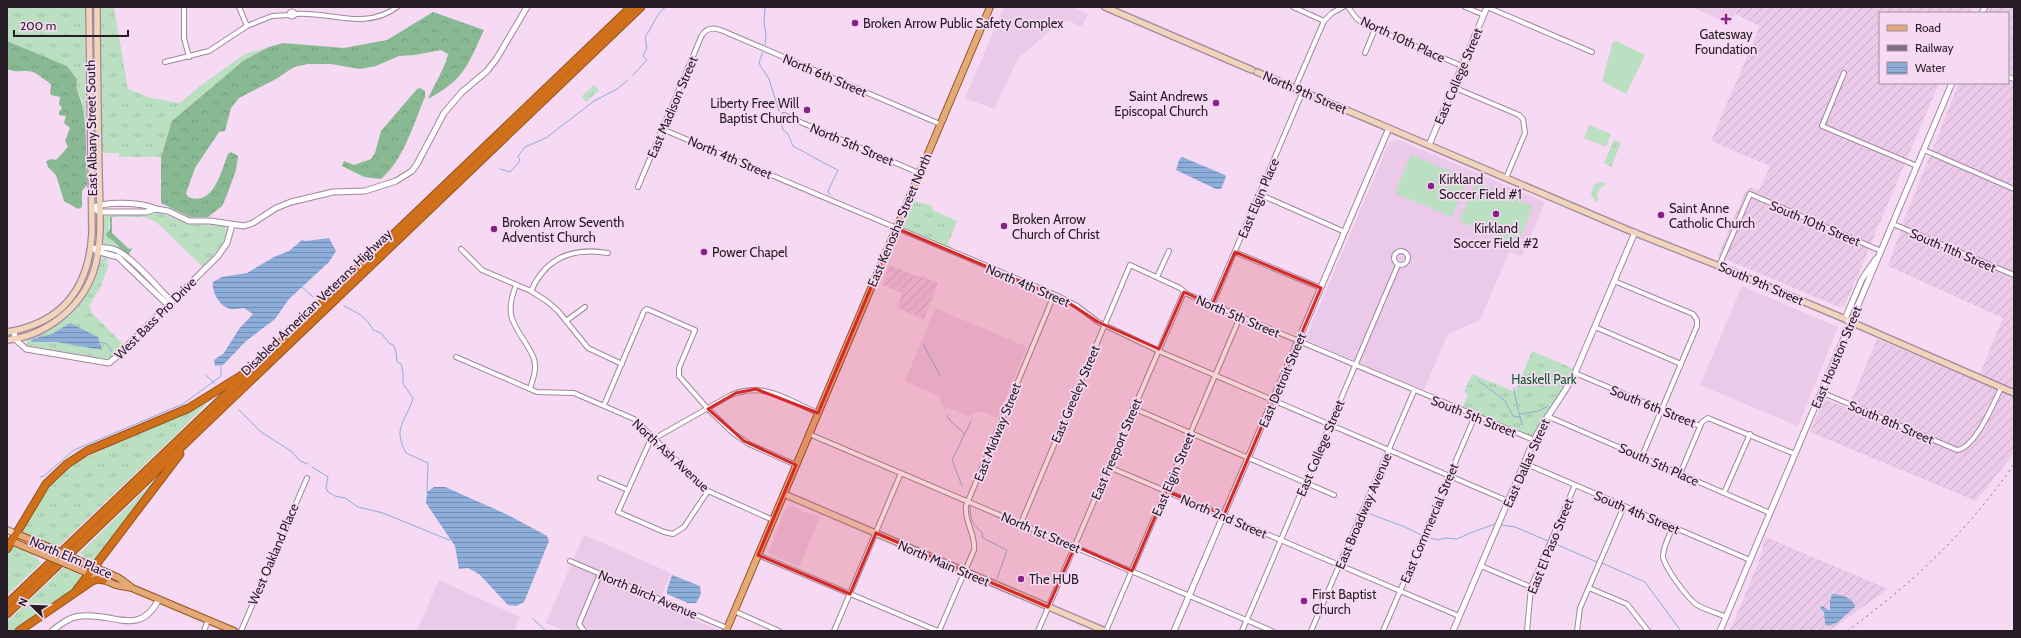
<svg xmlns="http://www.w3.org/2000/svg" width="2021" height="638" viewBox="0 0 2021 638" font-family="Cabin,sans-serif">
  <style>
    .built { fill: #ebc9e8 }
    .industrial { fill: url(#industrial-furrows) }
    .grass { fill: url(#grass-tufts) }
    .forest { fill: url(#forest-crowns) }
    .pitch { fill: #badfc1 }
    .water { fill: url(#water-rules) }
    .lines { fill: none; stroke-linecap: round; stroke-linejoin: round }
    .stream { stroke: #8dadda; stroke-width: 1 }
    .minor-casing { stroke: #a1879e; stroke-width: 6 }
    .tertiary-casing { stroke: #a1879e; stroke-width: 7 }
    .secondary-casing { stroke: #a1879e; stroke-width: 8 }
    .primary-casing { stroke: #95531e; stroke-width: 8 }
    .motorway-casing { stroke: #95531e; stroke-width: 9 }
    .minor { stroke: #fff; stroke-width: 4 }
    .tertiary { stroke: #fff; stroke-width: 5 }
    .secondary { stroke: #f1d4ba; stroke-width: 5.5 }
    .primary { stroke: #e3a976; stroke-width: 6 }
    .motorway { stroke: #d1701a; stroke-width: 7 }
    .rail { stroke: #826f80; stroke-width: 1; stroke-dasharray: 2 4; stroke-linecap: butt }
    .primary-bridge-casing { stroke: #95531e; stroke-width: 8; stroke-linecap: butt }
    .primary-bridge { stroke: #e3a976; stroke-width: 6 }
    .marked { fill: #d62828; fill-opacity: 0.2; stroke: #d62828; stroke-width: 3; stroke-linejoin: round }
    .poi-dot { fill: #882087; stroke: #f6d9f3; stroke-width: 1.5 }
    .labels { text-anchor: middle; stroke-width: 3.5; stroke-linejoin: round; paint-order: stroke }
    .poi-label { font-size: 13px; fill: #261c25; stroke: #f6d9f3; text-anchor: start }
    .street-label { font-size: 13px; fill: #261c25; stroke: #f6d9f3 }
    .park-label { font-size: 13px; fill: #0e5b2c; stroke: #f6d9f3 }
  </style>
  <defs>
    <pattern id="industrial-furrows" width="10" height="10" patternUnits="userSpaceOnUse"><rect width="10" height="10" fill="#ebc9e8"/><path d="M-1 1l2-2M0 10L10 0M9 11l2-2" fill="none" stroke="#c9acc7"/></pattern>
    <pattern id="grass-tufts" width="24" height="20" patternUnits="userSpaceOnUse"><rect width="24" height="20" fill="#badfc1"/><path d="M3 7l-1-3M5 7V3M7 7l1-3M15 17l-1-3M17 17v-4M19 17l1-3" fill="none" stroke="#a0bfa6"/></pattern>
    <pattern id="forest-crowns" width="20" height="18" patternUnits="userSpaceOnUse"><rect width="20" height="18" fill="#89b993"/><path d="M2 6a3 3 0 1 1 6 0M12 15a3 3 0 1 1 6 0" fill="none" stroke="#769e7f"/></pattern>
    <pattern id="water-rules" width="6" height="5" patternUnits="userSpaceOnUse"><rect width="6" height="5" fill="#8dadda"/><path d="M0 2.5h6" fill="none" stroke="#738cb1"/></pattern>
  </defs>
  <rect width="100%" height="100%" fill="#f6d9f3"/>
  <g class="built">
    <polygon points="1004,7 1071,7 1088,14 1082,27 1069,21 1061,22 1018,58 994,109 965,98"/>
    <polygon points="1691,7 1738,7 1730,24"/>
    <polygon points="1397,139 1545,202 1522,256 1509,252 1480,320 1448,334 1424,390 1305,340 1389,143"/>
    <polygon points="1742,286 1838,327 1798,426 1700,385"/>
    <polygon points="935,308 1027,347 997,418 982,411 968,416 949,408 944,409 940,396 905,381"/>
    <polygon points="794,506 804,512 820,517 799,567 768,553 785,511 788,507"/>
    <polygon points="584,535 671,573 658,604 718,630 717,631 591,631 585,628 566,631 546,623"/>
    <polygon points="439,580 520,617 514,631 417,631"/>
  </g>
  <g class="industrial">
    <polygon points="1738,7 1972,7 1969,13 1880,13 1880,83 1939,83 1845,305 1839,307 1718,256 1745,192 1751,187 1759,190 1770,166 1711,141 1760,26 1735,14"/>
    <polygon points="1991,7 2014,7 2014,76 2008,74 2008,13 1988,13"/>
    <polygon points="2008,80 2014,82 2014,453 1976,501 1810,432 1824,399 1848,408 1877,339 1977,381 2003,318 1888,266 1903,223 1959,83 2008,83"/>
    <polygon points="889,265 921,278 922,276 938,283 924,319 897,308 902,293 882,285"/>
    <polygon points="1765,537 1888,589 1829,631 1730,631 1761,556"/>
  </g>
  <g class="grass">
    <polygon points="7,7 85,7 86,127 82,100 75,86 77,79 67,66 7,41"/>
    <polygon points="100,7 114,7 128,89 151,98 180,103 200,86 245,54 269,47 243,61 172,121 161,157 119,157 119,153 104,153 102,150"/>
    <polygon points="594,85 599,90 586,102 582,96"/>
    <polygon points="1614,140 1621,143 1611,167 1604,163"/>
    <polygon points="1601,182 1605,183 1605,185 1599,189 1597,196 1599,199 1596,203 1591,194 1594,185"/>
    <polygon points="914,201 931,205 933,210 957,221 948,244 949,246 951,245 950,249 903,229"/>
    <polygon points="160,213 188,224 224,226 228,232 220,248 203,267 156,222 144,217 110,217 108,232 111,239 124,252 104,244 103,218 105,216"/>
    <path d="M103 255 108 256 107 263 109 264 101 286 89 306 92 309 90 311 124 345 112 357 105 359 26 345 28 339C57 328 81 311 94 281 98 273 99 264 103 255Z"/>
    <path d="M1532 351 1574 369C1562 393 1544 413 1532 437L1462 408 1468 394 1464 392 1472 374 1515 392Z"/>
    <path d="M215 395 183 428 58 547 22 532C37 504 50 481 76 462L181 414Z"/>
    <polygon points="158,477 95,562 86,559 80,553"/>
    <polygon points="15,546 33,555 41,563 7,595 7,554"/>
    <polygon points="64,567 86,577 76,587 13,631 7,631 7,622"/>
  </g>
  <g class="forest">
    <path d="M433 12 484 30C467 66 465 79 428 99 433 87 447 64 448 54L441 50 415 55 399 56 376 66 360 69 331 64H308L294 67 276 79 239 98 231 108 225 131 219 132 195 168 186 193 188 197C214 207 221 171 228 154L231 152 238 156 236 170 227 195 222 206 208 217H190L161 203V157L172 121 243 61 269 47 283 43 344 48 387 40Z"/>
    <path d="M7 41 67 66 77 79C74 88 81 98 83 108 87 134 86 159 87 185L82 191V207L78 209 64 201 56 175 48 167 46 161 52 159 56 160 68 147 65 141 70 128 64 123 66 116 59 115V112L62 108 59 104 60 97 51 95 50 92 51 85C48 81 45 80 41 77 28 66 20 75 7 69Z"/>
    <path d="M420 88 425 91V97C413 125 404 159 381 179L364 177 342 166 344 161 354 165 371 159 375 153 381 131 417 89Z"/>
    <path d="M110 217H112V233L129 249 132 248 129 254C121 252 116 241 107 237L106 234 110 229Z"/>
  </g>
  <g class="pitch">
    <polygon points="1616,41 1645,55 1626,94 1602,81 1613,42"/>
    <polygon points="1589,125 1611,134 1606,147 1584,138"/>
    <polygon points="1411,155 1468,179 1452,217 1395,193"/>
    <polygon points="1476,182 1533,207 1517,245 1459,221"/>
  </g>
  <g class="water">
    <polygon points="1182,157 1225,175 1226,177 1221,189 1216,189 1176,170 1179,160"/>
    <path d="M329 238 336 251 329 262 289 299 275 319 246 341 223 365 215 366 214 360 224 353 239 329 253 314 244 308C240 308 236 310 231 309 221 308 211 292 213 282L222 277 247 273 274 257 289 251 302 240 306 241Z"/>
    <polygon points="70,323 98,337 102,350 57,342 31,342 32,339 52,334"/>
    <polygon points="434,487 445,487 506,514 547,536 549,541 524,602 516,606 508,605 479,574 468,568 459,569 455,546 426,503 427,492"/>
    <polygon points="672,575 700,586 701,594 696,603 688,603 667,594 667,590"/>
    <path d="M1832 594C1840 594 1854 598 1855 607L1838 622 1829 626 1825 624 1824 612 1820 608 1822 606 1830 611V601Z"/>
  </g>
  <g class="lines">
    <g class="stream">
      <polyline points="765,7 764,22 766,35 765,45"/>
      <polyline points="763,52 759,62 760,65 769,79 779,111"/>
      <path d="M633 75 647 60 643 56 647 48 645 37C652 28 656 13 666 7"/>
      <path d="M777 116 780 118 783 130 788 134 793 146C809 154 822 163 838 170L828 191 830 195"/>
      <polyline points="500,169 510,172 520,161 518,156 525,147 546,138 594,101 617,89 628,80"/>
      <polyline points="302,287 313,297"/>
      <path d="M344 306C357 313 366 316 373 330L381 333 388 342 394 346 396 352 397 362 401 364 403 372V384L413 398C406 422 392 427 406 453L428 463 427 492"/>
      <polyline points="101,342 107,344 114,355"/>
      <polyline points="923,344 940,375"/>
      <polyline points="206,375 215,384"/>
      <polyline points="1478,380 1505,401 1513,416 1521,417"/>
      <path d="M1514 388C1513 390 1521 422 1522 425"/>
      <polyline points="239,410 261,432 291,451 300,461 308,464"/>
      <polyline points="1520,414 1539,411 1548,406"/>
      <path d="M947 415C950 424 960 427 965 435"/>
      <polyline points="312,467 328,477 326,488 328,492 335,496 345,498 358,507 383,513 449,540 451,538"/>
      <polyline points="40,477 44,476 74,450 183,404 221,376 221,366"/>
      <polyline points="962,486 952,460 971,421"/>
      <path d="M970 506C971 518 971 525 982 532L983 538 1007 550 997 579"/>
      <polyline points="1365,512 1405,527 1421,535"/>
      <polyline points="1502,525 1515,527 1548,541"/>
      <polyline points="1426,537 1438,540 1445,538 1457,539 1470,533 1495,524"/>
      <polyline points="1553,543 1597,562"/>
      <polyline points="1602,563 1645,582 1681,631"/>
      <polyline points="533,619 546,631"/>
    </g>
    <defs>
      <g id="minor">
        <polyline points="184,7 184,38 189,57"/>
        <polyline points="239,7 247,26"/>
        <polyline points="1293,7 1324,21"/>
        <polyline points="1348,7 1357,19 1366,25 1462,66"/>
        <polyline points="1465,7 1484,15"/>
        <polyline points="1487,7 1592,52"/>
        <circle cx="292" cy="14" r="2.5"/>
        <path d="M295 14C330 11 365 31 397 7"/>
        <polyline points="1365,53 1375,29"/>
        <polyline points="165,62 209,51 247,26 272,16 290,15"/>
        <polyline points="1844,73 1822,126 1917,166"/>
        <polyline points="2008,77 2014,79"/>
        <polyline points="1453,87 1519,115 1523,119 1525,133 1506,178"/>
        <polyline points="1295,88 1324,21 1332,13 1343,7"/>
        <polyline points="784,115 919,173"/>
        <polyline points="662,129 1058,296 1077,306 1098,322 1163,353 1508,501"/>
        <polyline points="1924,150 2014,189"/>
        <path d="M638 187 701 37C706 27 714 27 723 31L940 124"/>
        <polyline points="1259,194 1345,232"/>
        <polyline points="1893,224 2014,275"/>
        <polyline points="461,249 482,270 531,291 548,302 558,311 588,348 622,364"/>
        <circle cx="1401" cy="258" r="7"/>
        <polyline points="1235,252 1321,288"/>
        <polyline points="1719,266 1750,194 1881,251"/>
        <polyline points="1157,277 1169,251"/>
        <polyline points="1614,281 1693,314 1697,320 1697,326 1642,456"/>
        <path d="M516 285C506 311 510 320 525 342 528 347 532 353 534 359 537 370 533 378 530 389"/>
        <path d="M531 291C546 257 573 247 608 253"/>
        <polyline points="1212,305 1303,91"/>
        <polyline points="566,321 585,307"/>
        <polyline points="1595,327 1681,364"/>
        <polyline points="456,357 537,392 574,393 634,419 708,491 773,520"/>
        <polyline points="1575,373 1700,426"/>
        <path d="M1821 392 1957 450C1975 448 1994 403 2001 388"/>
        <polyline points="604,405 644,311 647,309 695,330 679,368 679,376 708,409 733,433 749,444 796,465"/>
        <polyline points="1133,408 1334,495"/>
        <polyline points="1547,416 1770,513"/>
        <polyline points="809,434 1272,631"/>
        <polyline points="1524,463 1750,560"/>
        <polyline points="1109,467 1459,616"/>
        <polyline points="1680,474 1702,422 1708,418 1795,454"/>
        <polyline points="600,478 628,490"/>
        <path d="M708 491 684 527 673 534 664 532 618 512 650 441 731 395C765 381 787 400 818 413"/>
        <polyline points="1724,493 1750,434"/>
        <polyline points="1021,523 1130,265 1180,288 1187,294 1534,440"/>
        <path d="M1673 527C1669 536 1663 547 1663 556 1664 567 1688 599 1697 605 1706 610 1717 613 1726 617"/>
        <polyline points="758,555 938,631"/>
        <polyline points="570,561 727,628"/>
        <polyline points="1481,566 1531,587"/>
        <polyline points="1589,588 1627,604 1648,631"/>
        <polyline points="734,611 779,631"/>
        <polyline points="204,631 208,620"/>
        <polyline points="241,631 307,478"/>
        <polyline points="584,631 579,624 600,574"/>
        <polyline points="834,631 901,473"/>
        <path d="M939 631 974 550C976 534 964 522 966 506L1054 295"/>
        <polyline points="1038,631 1184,292"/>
        <polyline points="1106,631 1240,317"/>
        <polyline points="1242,631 1398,265"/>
        <polyline points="1311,631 1414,391"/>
        <polyline points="1383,631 1475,416"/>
        <polyline points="1527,631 1531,587 1575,485"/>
        <polyline points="1577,631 1580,608 1624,506"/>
      </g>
      <g id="tertiary">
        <polyline points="1982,13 1985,7"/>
        <polyline points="1429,145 1487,7"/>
        <polyline points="92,208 100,212 146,212 156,209 168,211 189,221 210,221 244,226 253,223 276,208 291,202 333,192 365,191 396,181 412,171 417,164 444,113 462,92 487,71 497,58 527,7"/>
        <path d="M92 208C106 201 141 202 156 209"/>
        <path d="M91 249C99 247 108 247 116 250 132 257 158 288 172 302"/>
        <polyline points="96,251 118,257 168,305"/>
        <polyline points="1848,321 1845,319 1862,279 1876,259"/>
        <polyline points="14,331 15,339 26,349 109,363 115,358 218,256 227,243 232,225"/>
        <path d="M52 631C61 624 69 617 81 616 114 612 139 638 159 599"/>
        <polyline points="1174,631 1389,128"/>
        <path d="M1453 631 1534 440C1546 416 1563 397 1575 373L1635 232"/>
        <polyline points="1720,631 1952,83"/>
      </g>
      <g id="secondary">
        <polyline points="1105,7 1252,70"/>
        <polyline points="1257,72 1628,230 1719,266 1845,319"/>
        <polyline points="1851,322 2014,393"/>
        <path d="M7 332C63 323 89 288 92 233L89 7"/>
        <path d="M7 340C45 336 80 309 93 273 104 241 99 204 99 171 98 116 97 62 97 7"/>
        <polyline points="784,494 1105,631"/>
        <polyline points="7,530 17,534"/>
      </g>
      <g id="primary">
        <polyline points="17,534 46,546"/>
        <polyline points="12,541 23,546"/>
        <polyline points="64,563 116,585 132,588 234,631"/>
        <polyline points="92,566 119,578 131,587"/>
        <polyline points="726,631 990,7"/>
      </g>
      <g id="motorway">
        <polyline points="7,549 46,484 67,464 87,451 189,408 242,375"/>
        <polyline points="76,591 180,454"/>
        <polyline points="7,604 631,7"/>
        <polyline points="7,614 641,7"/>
        <polyline points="19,631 92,581 98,579 104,580"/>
      </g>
    </defs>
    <use href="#minor" class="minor-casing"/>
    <use href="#tertiary" class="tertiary-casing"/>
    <use href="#secondary" class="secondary-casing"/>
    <use href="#primary" class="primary-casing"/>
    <use href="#motorway" class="motorway-casing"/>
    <use href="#minor" class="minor"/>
    <use href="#tertiary" class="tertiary"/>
    <use href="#secondary" class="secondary"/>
    <use href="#primary" class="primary"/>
    <use href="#motorway" class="motorway"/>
    <path class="rail" d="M1847 631C1912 584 1969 530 2014 464"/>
    <defs>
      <g id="primary-bridge">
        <polyline points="23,546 64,563"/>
        <polyline points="46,546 92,566"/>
      </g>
    </defs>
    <use href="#primary-bridge" class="primary-bridge-casing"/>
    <use href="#primary-bridge" class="primary-bridge"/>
  </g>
  <path class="marked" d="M896 228 1063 299 1098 322 1159 349 1184 292 1212 305 1235 252 1321 288 1224 515 1166 491 1132 571 1075 546 1048 607 876 533 850 594 758 555 796 465 744 441 708 409 736 393 756 389 818 413Z"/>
  <g class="poi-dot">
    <path d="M1724 13h4v4h4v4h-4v4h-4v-4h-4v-4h4z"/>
    <circle cx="855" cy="23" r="4"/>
    <circle cx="1216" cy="103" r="4"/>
    <circle cx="807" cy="110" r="4"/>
    <circle cx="1431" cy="186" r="4"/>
    <circle cx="1496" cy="214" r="4"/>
    <circle cx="1661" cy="215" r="4"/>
    <circle cx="1004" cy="226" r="4"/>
    <circle cx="494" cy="229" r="4"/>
    <circle cx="704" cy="252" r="4"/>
    <circle cx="1021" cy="579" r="4"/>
    <circle cx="1304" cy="601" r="4"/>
  </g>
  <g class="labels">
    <g class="poi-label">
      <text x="863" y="28">Broken Arrow Public Safety Complex</text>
      <text x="1726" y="39" text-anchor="middle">Gatesway<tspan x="1726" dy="15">Foundation</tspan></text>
      <text x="1208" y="101" text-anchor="end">Saint Andrews<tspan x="1208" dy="15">Episcopal Church</tspan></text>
      <text x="799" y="108" text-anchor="end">Liberty Free Will<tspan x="799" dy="15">Baptist Church</tspan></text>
      <text x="1439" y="184">Kirkland<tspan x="1439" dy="15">Soccer Field #1</tspan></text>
      <text x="1669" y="213">Saint Anne<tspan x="1669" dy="15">Catholic Church</tspan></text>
      <text x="1012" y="224">Broken Arrow<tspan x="1012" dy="15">Church of Christ</tspan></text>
      <text x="502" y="227">Broken Arrow Seventh<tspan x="502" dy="15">Adventist Church</tspan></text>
      <text x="1496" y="233" text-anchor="middle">Kirkland<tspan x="1496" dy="15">Soccer Field #2</tspan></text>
      <text x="712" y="257">Power Chapel</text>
      <text x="1029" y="584">The HUB</text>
      <text x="1312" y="599">First Baptist<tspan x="1312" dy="15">Church</tspan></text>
    </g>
    <g class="street-label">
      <text transform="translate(1403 39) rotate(25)" y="5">North 10th Place</text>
      <text transform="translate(825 75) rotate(23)" y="5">North 6th Street</text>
      <text transform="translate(1458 76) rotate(-67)" y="5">East College Street</text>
      <text transform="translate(1305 92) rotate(23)" y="5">North 9th Street</text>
      <text transform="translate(672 107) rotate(-67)" y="5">East Madison Street</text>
      <text transform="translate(91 128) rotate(-91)" y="5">East Albany Street South</text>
      <text transform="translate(852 144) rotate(23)" y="5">North 5th Street</text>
      <text transform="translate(730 157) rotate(23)" y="5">North 4th Street</text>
      <text transform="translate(1258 198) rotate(-67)" y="5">East Elgin Place</text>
      <text transform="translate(899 220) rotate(-67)" y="5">East Kenosha Street North</text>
      <text transform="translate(1815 223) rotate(23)" y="5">South 10th Street</text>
      <text transform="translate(1953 250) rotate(23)" y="5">South 11th Street</text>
      <text transform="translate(1761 283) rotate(23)" y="5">South 9th Street</text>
      <text transform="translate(1028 285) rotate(23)" y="5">North 4th Street</text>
      <text transform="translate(316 302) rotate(-44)" y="5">Disabled American Veterans Highway</text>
      <text transform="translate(1238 316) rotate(23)" y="5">North 5th Street</text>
      <text transform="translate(155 318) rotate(-45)" y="5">West Bass Pro Drive</text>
      <text transform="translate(1836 357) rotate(-67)" y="5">East Houston Street</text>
      <text transform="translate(1282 380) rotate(-67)" y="5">East Detroit Street</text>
      <text transform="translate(1075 394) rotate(-67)" y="5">East Greeley Street</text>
      <text transform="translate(1653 406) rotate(22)" y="5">South 6th Street</text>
      <text transform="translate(1474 416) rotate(22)" y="5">South 5th Street</text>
      <text transform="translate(1891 422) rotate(23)" y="5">South 8th Street</text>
      <text transform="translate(997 432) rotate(-68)" y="5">East Midway Street</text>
      <text transform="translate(1320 448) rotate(-67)" y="5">East College Street</text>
      <text transform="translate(1116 449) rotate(-67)" y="5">East Freeport Street</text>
      <text transform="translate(671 455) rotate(43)" y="5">North Ash Avenue</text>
      <text transform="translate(1526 463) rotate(-66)" y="5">East Dallas Street</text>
      <text transform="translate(1659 464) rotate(24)" y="5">South 5th Place</text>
      <text transform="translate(1173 474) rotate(-67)" y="5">East Elgin Street</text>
      <text transform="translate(1363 511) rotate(-67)" y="5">East Broadway Avenue</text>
      <text transform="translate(1637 512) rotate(23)" y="5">South 4th Street</text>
      <text transform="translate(1224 516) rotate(23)" y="5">North 2nd Street</text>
      <text transform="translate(1429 523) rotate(-67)" y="5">East Commercial Street</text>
      <text transform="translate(1041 532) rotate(23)" y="5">North 1st Street</text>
      <text transform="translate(1550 546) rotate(-68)" y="5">East El Paso Street</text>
      <text transform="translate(273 554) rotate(-67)" y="5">West Oakland Place</text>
      <text transform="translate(71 557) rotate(23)" y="5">North Elm Place</text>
      <text transform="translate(944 563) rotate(23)" y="5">North Main Street</text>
      <text transform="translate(648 594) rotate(23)" y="5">North Birch Avenue</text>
    </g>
    <g class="park-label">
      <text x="1544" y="384">Haskell Park</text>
    </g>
  </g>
  <rect width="2021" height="638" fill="none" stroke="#261c25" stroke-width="16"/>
  <rect x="1879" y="12" width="130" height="72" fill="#f6d9f3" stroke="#a38da1"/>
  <rect x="1887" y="25" width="20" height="6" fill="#e3a976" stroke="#a38da1"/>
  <text x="1915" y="32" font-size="12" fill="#261c25">Road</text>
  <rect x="1887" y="45" width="20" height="6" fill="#826f80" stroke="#a38da1"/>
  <text x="1915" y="52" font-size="12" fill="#261c25">Railway</text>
  <rect x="1887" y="62" width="20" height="12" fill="url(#water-rules)" stroke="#a38da1"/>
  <text x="1915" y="72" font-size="12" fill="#261c25">Water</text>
  <g transform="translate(32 606) rotate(293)" stroke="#f6d9f3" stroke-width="3" paint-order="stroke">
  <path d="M0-3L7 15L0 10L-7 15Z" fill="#261c25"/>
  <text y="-6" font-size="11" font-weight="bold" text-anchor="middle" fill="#261c25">N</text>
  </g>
  <path d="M14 30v6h114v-6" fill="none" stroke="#261c25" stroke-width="2"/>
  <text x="20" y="30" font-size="12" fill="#261c25" stroke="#f6d9f3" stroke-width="3" paint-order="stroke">200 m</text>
</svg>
